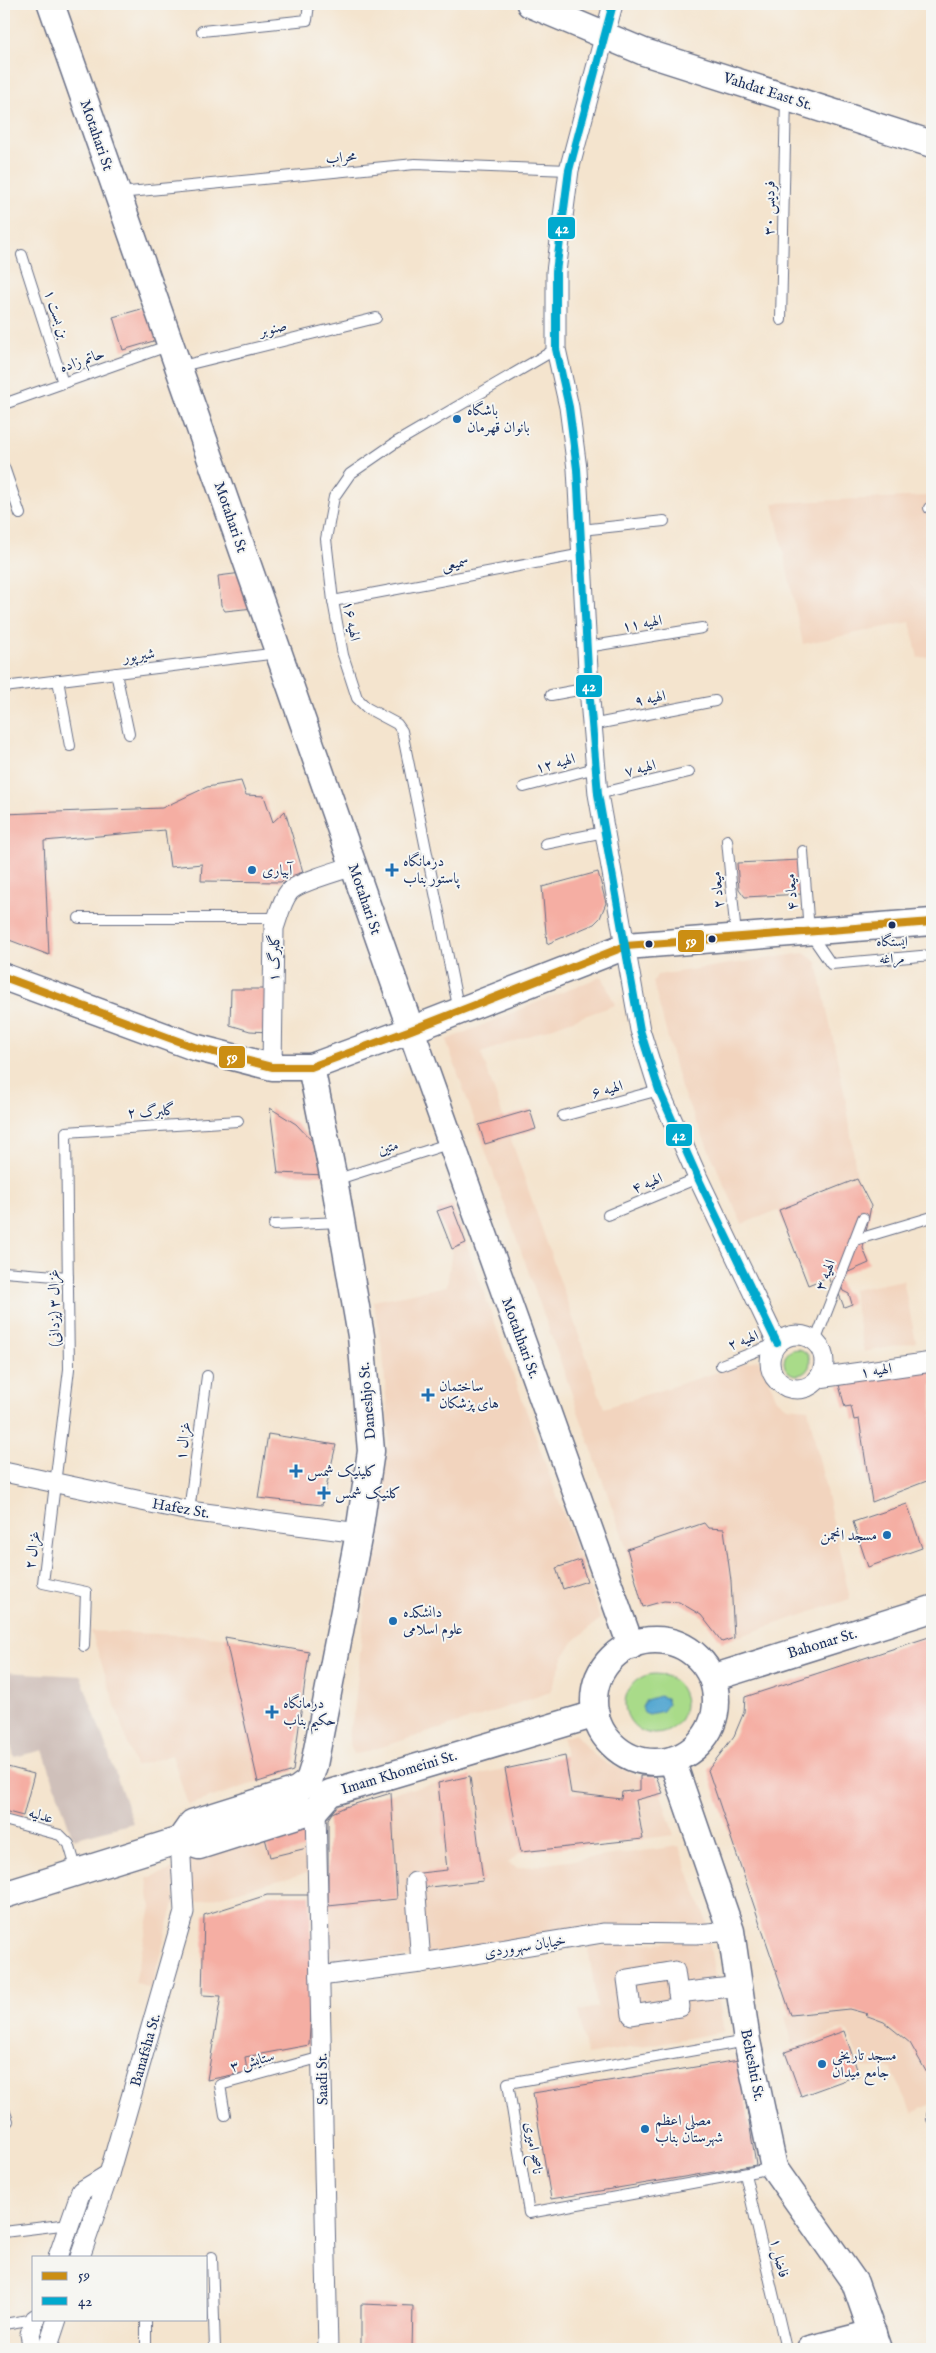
<svg xmlns="http://www.w3.org/2000/svg" width="936" height="2353" viewBox="0 0 936 2353" font-family="'IM FELL English',Amiri,serif">
  <style>
    .built { fill: #f2d4be }
    .industrial { fill: #cfc0ba }
    .green { fill: #a9db89; stroke: #628574 }
    .water { fill: #56a8d1; stroke: #386c98 }
    .building { fill: #f5aea3 }
    .lines { fill: none; stroke-linecap: round; stroke-linejoin: round }
    .lane-casing { stroke: #676e85; stroke-width: 12 }
    .street-casing { stroke: #676e85; stroke-width: 21 }
    .secondary-casing { stroke: #676e85; stroke-width: 29 }
    .lane { stroke: #fff; stroke-width: 10 }
    .street { stroke: #fff; stroke-width: 19 }
    .secondary { stroke: #fff; stroke-width: 26 }
    .bus-1-casing { stroke: #f6f6f2; stroke-width: 11 }
    .bus-2-casing { stroke: #f6f6f2; stroke-width: 11 }
    .bus-1 { stroke: #cb8e13; stroke-width: 8 }
    .bus-2 { stroke: #00a9ce; stroke-width: 8 }
    .poi-dot { fill: #1f6fb2; stroke: #f6f6f2; stroke-width: 2 }
    .bus-dot { fill: #1b2f5e; stroke: #f6f6f2; stroke-width: 2 }
    .labels { text-anchor: middle; stroke-width: 4; stroke-linejoin: round; paint-order: stroke }
    .bus-label { font-size: 14px; fill: #1b2f5e; stroke: #f6f6f2 }
    .street-label { font-size: 15px; fill: #1b2f5e; stroke: #f6f6f2 }
    .poi-label { font-size: 15px; fill: #1b2f5e; stroke: #f6f6f2; text-anchor: start }
    .line-badge { stroke: #f6f6f2; stroke-width: 2 }
    .badge-label { font-size: 14px; text-anchor: middle; font-weight: bold; fill: #fff }
  </style>
  <rect width="100%" height="100%" fill="#f6f6f2"/>
  <filter id="ink" filterUnits="userSpaceOnUse"><feTurbulence type="fractalNoise" baseFrequency=".02" numOctaves="2"/><feDisplacementMap in="SourceGraphic" scale="10" xChannelSelector="R" yChannelSelector="G"/><feConvolveMatrix kernelMatrix="1 2 1 2 8 2 1 2 1" color-interpolation-filters="sRGB"/></filter>
  <filter id="wash" filterUnits="userSpaceOnUse"><feTurbulence type="fractalNoise" baseFrequency=".0096" numOctaves="4" result="noise"/><feDisplacementMap in="SourceGraphic" scale="20" xChannelSelector="R" yChannelSelector="G"/><feGaussianBlur stdDeviation="1.12" result="paint"/><feColorMatrix in="noise" values="0 0 0 0 0 0 0 0 0 0 0 0 0 0 0 0 0 1.4 0 .05"/><feComposite in="paint" operator="in"/></filter>
  <g filter="url(#wash)">
    <rect width="100%" height="100%" fill="#f4e4ce"/>
    <g class="built">
      <polygon points="927,496 932,517 932,656 918,658 910,622 803,644 773,503"/>
      <polygon points="804,953 817,962 847,1106 857,1179 742,1224 681,1088 653,982 657,975"/>
      <polygon points="602,976 615,1005 481,1053 604,1408 759,1359 777,1399 787,1407 808,1409 850,1599 734,1638 731,1581 724,1529 708,1528 704,1523 627,1549 446,1040"/>
      <polygon points="466,1243 580,1560 556,1568 563,1588 587,1581 600,1619 573,1642 564,1656 550,1692 478,1717 362,1753 354,1754 349,1742 350,1728 354,1714 367,1584 389,1438 383,1353 373,1301 447,1286 452,1249"/>
      <polygon points="903,1280 916,1342 864,1352 852,1290"/>
      <polygon points="91,1631 225,1637 258,1782 188,1805 172,1755 135,1766"/>
      <polygon points="575,1734 594,1755 607,1764 640,1776 640,1790 622,1792 621,1799 571,1793 563,1738"/>
      <polygon points="505,1769 521,1852 508,1863 517,1868 679,1846 709,1928 682,1922 586,1928 426,1954 421,1888 483,1881 470,1776"/>
      <polygon points="438,1783 447,1870 410,1875 415,1957 331,1963 328,1906 396,1899 391,1793"/>
      <polygon points="661,1794 674,1835 643,1839 636,1800"/>
      <polygon points="265,1838 270,1857 311,1847 310,1872 191,1904 188,1861"/>
      <polygon points="174,1869 174,1903 151,1989 135,1983 151,1907 147,1878"/>
      <polygon points="709,1940 724,2032 587,2055 578,2011 597,2007 588,1946"/>
      <polygon points="846,2010 884,2022 910,2043 932,2082 932,2104 912,2113 892,2069 862,2067 848,2032 843,2029 793,2046 785,2016"/>
    </g>
    <polygon class="industrial" points="4,1672 81,1676 133,1823 73,1839 43,1750 14,1757 4,1721"/>
    <g class="green">
      <circle cx="797" cy="1362" r="13"/>
      <circle cx="655" cy="1704" r="30"/>
    </g>
    <polygon class="water" points="659,1696 666,1698 668,1704 663,1711 649,1714 644,1712 642,1707 646,1700"/>
    <g id="blocks">
      <g class="building">
        <polygon points="148,307 157,340 123,350 113,317"/>
        <polygon points="258,571 263,607 225,611 221,605 218,576"/>
        <polygon points="241,781 246,795 264,796 273,822 285,811 303,872 285,878 281,882 201,881 202,864 170,867 165,830 44,841 49,955 4,938 4,814 162,808 207,787"/>
        <polygon points="800,860 802,894 745,897 739,889 737,863"/>
        <polygon points="598,872 606,903 600,918 594,924 547,944 542,887"/>
        <polygon points="231,989 267,989 269,1032 250,1031 230,1025"/>
        <polygon points="270,1108 296,1124 313,1142 325,1175 278,1173"/>
        <polygon points="530,1110 536,1129 485,1144 479,1125"/>
        <polygon points="857,1179 871,1206 863,1248 869,1263 837,1277 843,1291 849,1294 852,1304 844,1307 839,1294 835,1295 828,1277 808,1285 779,1210"/>
        <polygon points="452,1206 466,1243 452,1249 437,1211"/>
        <polygon points="932,1369 932,1479 872,1502 859,1419 854,1420 851,1406 845,1407 839,1385"/>
        <polygon points="268,1434 336,1445 322,1505 258,1498"/>
        <polygon points="907,1504 922,1548 868,1567 853,1522"/>
        <polygon points="704,1523 708,1528 724,1529 731,1581 734,1638 722,1642 701,1615 679,1602 664,1601 643,1607 627,1549"/>
        <polygon points="580,1560 587,1581 563,1589 556,1568"/>
        <polygon points="932,1636 932,2082 910,2043 884,2022 865,2015 868,2014 849,2009 791,2015 708,1770 734,1736 744,1712 745,1697"/>
        <polygon points="225,1637 309,1652 293,1771 258,1782"/>
        <polygon points="565,1756 571,1793 621,1799 622,1792 640,1790 640,1776 656,1776 663,1793 636,1800 643,1839 521,1852 505,1769"/>
        <polygon points="4,1766 34,1774 23,1816 4,1811"/>
        <polygon points="470,1776 483,1881 421,1888 420,1873 447,1870 438,1783"/>
        <polygon points="391,1793 397,1899 328,1906 328,1819 332,1813 345,1807"/>
        <polygon points="306,1826 311,1847 270,1857 265,1838"/>
        <polygon points="267,1895 310,1895 312,1996 309,2045 245,2057 247,2072 207,2080 221,1996 202,1995 204,1915"/>
        <polygon points="844,2031 859,2075 801,2096 785,2052"/>
        <polygon points="739,2060 756,2165 551,2199 533,2093"/>
        <polygon points="361,2304 413,2306 412,2349 361,2349"/>
      </g>
    </g>
  </g>
  <g filter="url(#ink)">
    <use href="#blocks" fill-opacity="0" stroke="#676e85" stroke-width="1"/>
    <g class="lines">
      <defs>
        <g id="lane">
          <polyline points="202,31 307,20 309,4"/>
          <polyline points="119,193 415,164 569,170"/>
          <polyline points="22,255 63,383"/>
          <polyline points="781,320 786,98"/>
          <polyline points="178,367 376,318"/>
          <polyline points="4,404 170,345"/>
          <polyline points="4,467 20,514"/>
          <polyline points="929,508 932,508"/>
          <polyline points="581,530 664,521"/>
          <polyline points="333,601 583,554"/>
          <polyline points="587,647 702,628"/>
          <polyline points="116,673 129,734"/>
          <polyline points="58,680 70,746"/>
          <polyline points="4,687 278,653"/>
          <polyline points="551,695 589,688"/>
          <polyline points="591,725 715,701"/>
          <polyline points="524,787 595,768"/>
          <polyline points="598,794 689,772"/>
          <polyline points="727,840 736,936"/>
          <polyline points="545,844 604,832"/>
          <polyline points="803,851 809,932 831,964 932,955"/>
          <polyline points="79,918 278,918"/>
          <polyline points="459,1011 402,731 397,724 367,708 357,698 343,655 333,601 326,539 334,497 350,474 395,443 556,349"/>
          <polyline points="563,1116 659,1090"/>
          <polyline points="335,1180 451,1143"/>
          <polyline points="608,1215 698,1178"/>
          <polyline points="274,1225 340,1222"/>
          <polyline points="855,1240 932,1217"/>
          <polyline points="4,1272 68,1277"/>
          <polyline points="815,1342 863,1218"/>
          <polyline points="721,1365 777,1343"/>
          <polyline points="189,1511 207,1376"/>
          <polyline points="84,1646 86,1592 43,1583 69,1369 66,1132 238,1121"/>
          <polyline points="4,1820 60,1835 69,1844 77,1871"/>
          <polyline points="746,2041 508,2083 529,2213 774,2168"/>
          <polyline points="4,2110 8,2121"/>
          <polyline points="225,2115 220,2085 322,2057"/>
          <polyline points="932,2115 932,2119"/>
          <polyline points="745,2174 786,2349"/>
          <polyline points="4,2232 69,2224"/>
          <polyline points="212,2257 215,2349"/>
          <polyline points="146,2319 146,2349"/>
          <polyline points="4,2324 34,2319"/>
        </g>
        <g id="street">
          <polyline points="613,4 569,170 556,272 556,349 569,407 577,469 589,688 598,794 640,1030 659,1090 698,1178 777,1343"/>
          <path d="M272 1067 274 928C278 917 282 900 289 892 296 883 341 870 354 866"/>
          <circle cx="797" cy="1362" r="27"/>
          <polyline points="819,1378 932,1362"/>
          <polyline points="4,1472 189,1511 359,1533"/>
          <polyline points="316,1809 328,2349"/>
          <polyline points="415,1882 421,1963"/>
          <polygon points="675,1971 680,2007 632,2015 627,1979"/>
          <polyline points="320,1976 421,1963 603,1933 696,1934 731,1931"/>
          <polyline points="678,1993 740,1986"/>
          <polyline points="58,2257 81,2191 109,2174"/>
          <polyline points="80,2257 109,2174 184,1912 180,1840"/>
          <polyline points="33,2349 30,2334 35,2319"/>
          <polyline points="47,2349 57,2319"/>
        </g>
        <g id="secondary">
          <polyline points="51,4 411,1030 631,1646"/>
          <polyline points="530,4 644,52 932,144"/>
          <polyline points="4,977 194,1047 272,1067 311,1067 411,1030 626,946 932,922"/>
          <circle cx="655" cy="1701" r="61"/>
          <polyline points="712,1678 932,1609"/>
          <polyline points="672,1760 731,1931 747,2041 774,2168 855,2283 878,2349"/>
          <polyline points="180,1840 192,1823 297,1790 309,1781 314,1765 359,1533 371,1451 361,1336 334,1180 311,1067"/>
          <polyline points="4,1895 180,1840 199,1846 316,1809 330,1793 596,1714"/>
          <polyline points="810,2349 873,2333"/>
        </g>
      </defs>
      <use href="#lane" class="lane-casing"/>
      <use href="#street" class="street-casing"/>
      <use href="#secondary" class="secondary-casing"/>
      <use href="#lane" class="lane"/>
      <use href="#street" class="street"/>
      <use href="#secondary" class="secondary"/>
      <defs>
        <polyline id="bus-1" points="4,977 194,1047 272,1067 311,1067 411,1030 626,946 932,922"/>
        <polyline id="bus-2" points="613,4 569,170 556,272 556,349 569,407 577,469 589,688 598,794 640,1030 659,1090 698,1178 777,1343"/>
      </defs>
      <use href="#bus-1" class="bus-1-casing"/>
      <use href="#bus-2" class="bus-2-casing"/>
      <use href="#bus-1" class="bus-1"/>
      <use href="#bus-2" class="bus-2"/>
    </g>
  </g>
  <g class="poi-dot">
    <circle cx="457" cy="419" r="5"/>
    <circle cx="252" cy="870" r="5"/>
    <path d="M389.5 862.5h5v5h5v5h-5v5h-5v-5h-5v-5h5z"/>
    <path d="M425.5 1387.5h5v5h5v5h-5v5h-5v-5h-5v-5h5z"/>
    <path d="M293.5 1463.5h5v5h5v5h-5v5h-5v-5h-5v-5h5z"/>
    <path d="M321.5 1485.5h5v5h5v5h-5v5h-5v-5h-5v-5h5z"/>
    <circle cx="887" cy="1535" r="5"/>
    <circle cx="393" cy="1621" r="5"/>
    <path d="M269.5 1704.5h5v5h5v5h-5v5h-5v-5h-5v-5h5z"/>
    <circle cx="822" cy="2064" r="5"/>
    <circle cx="645" cy="2129" r="5"/>
  </g>
  <g class="bus-dot">
    <circle cx="892" cy="925" r="4.5"/>
    <circle cx="712" cy="939" r="4.5"/>
    <circle cx="649" cy="944" r="4.5"/>
  </g>
  <g class="labels">
    <g class="bus-label">
      <text x="892" y="946">ایستگاه<tspan x="892" dy="17">مراغه</tspan></text>
    </g>
    <g class="street-label">
      <text transform="translate(768 91) rotate(18)" y="5">Vahdat East St.</text>
      <text transform="translate(97 135) rotate(71)" y="5">Motahari St</text>
      <text transform="translate(341 157) rotate(-6)" y="5">محراب</text>
      <text transform="translate(769 208) rotate(-89)" y="5">فردیس ۳۰</text>
      <text transform="translate(57 314) rotate(72)" y="5">بن بست ۱</text>
      <text transform="translate(273 328) rotate(-14)" y="5">صنوبر</text>
      <text transform="translate(82 360) rotate(-19)" y="5">حاتم زاده</text>
      <text transform="translate(231 517) rotate(71)" y="5">Motahari St</text>
      <text transform="translate(455 563) rotate(-11)" y="5">سمیعی</text>
      <text transform="translate(352 621) rotate(79)" y="5">الهیه ۱۶</text>
      <text transform="translate(642 623) rotate(-10)" y="5">الهیه ۱۱</text>
      <text transform="translate(139 655) rotate(-7)" y="5">شیرپور</text>
      <text transform="translate(650 698) rotate(-11)" y="5">الهیه ۹</text>
      <text transform="translate(555 763) rotate(-15)" y="5">الهیه ۱۲</text>
      <text transform="translate(640 768) rotate(-14)" y="5">الهیه ۷</text>
      <text transform="translate(717 890) rotate(-95)" y="5">میعاد ۲</text>
      <text transform="translate(791 892) rotate(-94)" y="5">میعاد ۴</text>
      <text transform="translate(365 899) rotate(71)" y="5">Motahari St</text>
      <text transform="translate(274 958) rotate(-89)" y="5">گلبرگ ۱</text>
      <text transform="translate(607 1089) rotate(-15)" y="5">الهیه ۶</text>
      <text transform="translate(151 1111) rotate(-4)" y="5">گلبرگ ۲</text>
      <text transform="translate(388 1147) rotate(-17)" y="5">متین</text>
      <text transform="translate(647 1183) rotate(-22)" y="5">الهیه ۴</text>
      <text transform="translate(825 1275) rotate(-69)" y="5">الهیه ۳</text>
      <text transform="translate(54 1308) rotate(-91)" y="5">غزال ۳ (یزدانی)</text>
      <text transform="translate(521 1338) rotate(70)" y="5">Motahhari St.</text>
      <text transform="translate(743 1340) rotate(-21)" y="5">الهیه ۲</text>
      <text transform="translate(876 1370) rotate(-8)" y="5">الهیه ۱</text>
      <text transform="translate(367 1401) rotate(-95)" y="5">Daneshjo St.</text>
      <text transform="translate(183 1441) rotate(-83)" y="5">غزال ۱</text>
      <text transform="translate(181 1508) rotate(10)" y="5">Hafez St.</text>
      <text transform="translate(32 1550) rotate(-82)" y="5">غزال ۲</text>
      <text transform="translate(822 1643) rotate(-17)" y="5">Bahonar St.</text>
      <text transform="translate(399 1772) rotate(-17)" y="5">Imam Khomeini St.</text>
      <text transform="translate(41 1815) rotate(16)" y="5">عدلیه</text>
      <text transform="translate(525 1946) rotate(-9)" y="5">خیابان سهروردی</text>
      <text transform="translate(145 2050) rotate(-74)" y="5">Banafsha St.</text>
      <text transform="translate(252 2061) rotate(-15)" y="5">ستایش ۳</text>
      <text transform="translate(753 2065) rotate(79)" y="5">Beheshti St.</text>
      <text transform="translate(322 2079) rotate(-91)" y="5">Saadi St.</text>
      <text transform="translate(534 2148) rotate(81)" y="5">ناصح امیری</text>
      <text transform="translate(780 2258) rotate(77)" y="5">فاضل ۱</text>
    </g>
    <g class="poi-label">
      <text x="467" y="415">باشگاه<tspan x="467" dy="17">بانوان قهرمان</tspan></text>
      <text x="403" y="866">درمانگاه<tspan x="403" dy="17">پاستور بناب</tspan></text>
      <text x="262" y="875">آبیاری</text>
      <text x="439" y="1391">ساختمان<tspan x="439" dy="17">های پزشکان</tspan></text>
      <text x="307" y="1476">کلینیک شمس</text>
      <text x="335" y="1498">کلنیک شمس</text>
      <text x="877" y="1540" text-anchor="end">مسجد انجمن</text>
      <text x="403" y="1617">دانشکده<tspan x="403" dy="17">علوم اسلامی</tspan></text>
      <text x="283" y="1708">درمانگاه<tspan x="283" dy="17">حکیم بناب</tspan></text>
      <text x="832" y="2060">مسجد تاریخی<tspan x="832" dy="17">جامع میدان</tspan></text>
      <text x="655" y="2125">مصلی اعظم<tspan x="655" dy="17">شهرستان بناب</tspan></text>
    </g>
  </g>
  <g class="line-badge">
    <rect x="547" y="216" width="29" height="24" rx="5" fill="#00a9ce"/>
    <rect x="575" y="674" width="28" height="24" rx="5" fill="#00a9ce"/>
    <rect x="677" y="929" width="28" height="24" rx="5" fill="#cb8e13"/>
    <rect x="218" y="1045" width="28" height="24" rx="5" fill="#cb8e13"/>
    <rect x="665" y="1123" width="28" height="24" rx="5" fill="#00a9ce"/>
  </g>
  <g class="badge-label">
    <text x="562" y="233">42</text>
    <text x="589" y="691">42</text>
    <text x="691" y="946">59</text>
    <text x="232" y="1062">59</text>
    <text x="679" y="1140">42</text>
  </g>
  <rect width="936" height="2353" fill="none" stroke="#f6f6f2" stroke-width="20"/>
  <rect x="32" y="2256" width="175" height="65" fill="#f6f6f2" stroke="#9ea6b7"/>
  <rect x="42" y="2272" width="25" height="8" fill="#cb8e13" stroke="#9ea6b7"/>
  <text x="78" y="2280" font-size="15" fill="#1b2f5e">59</text>
  <rect x="42" y="2297" width="25" height="8" fill="#00a9ce" stroke="#9ea6b7"/>
  <text x="78" y="2306" font-size="15" fill="#1b2f5e">42</text>
</svg>
